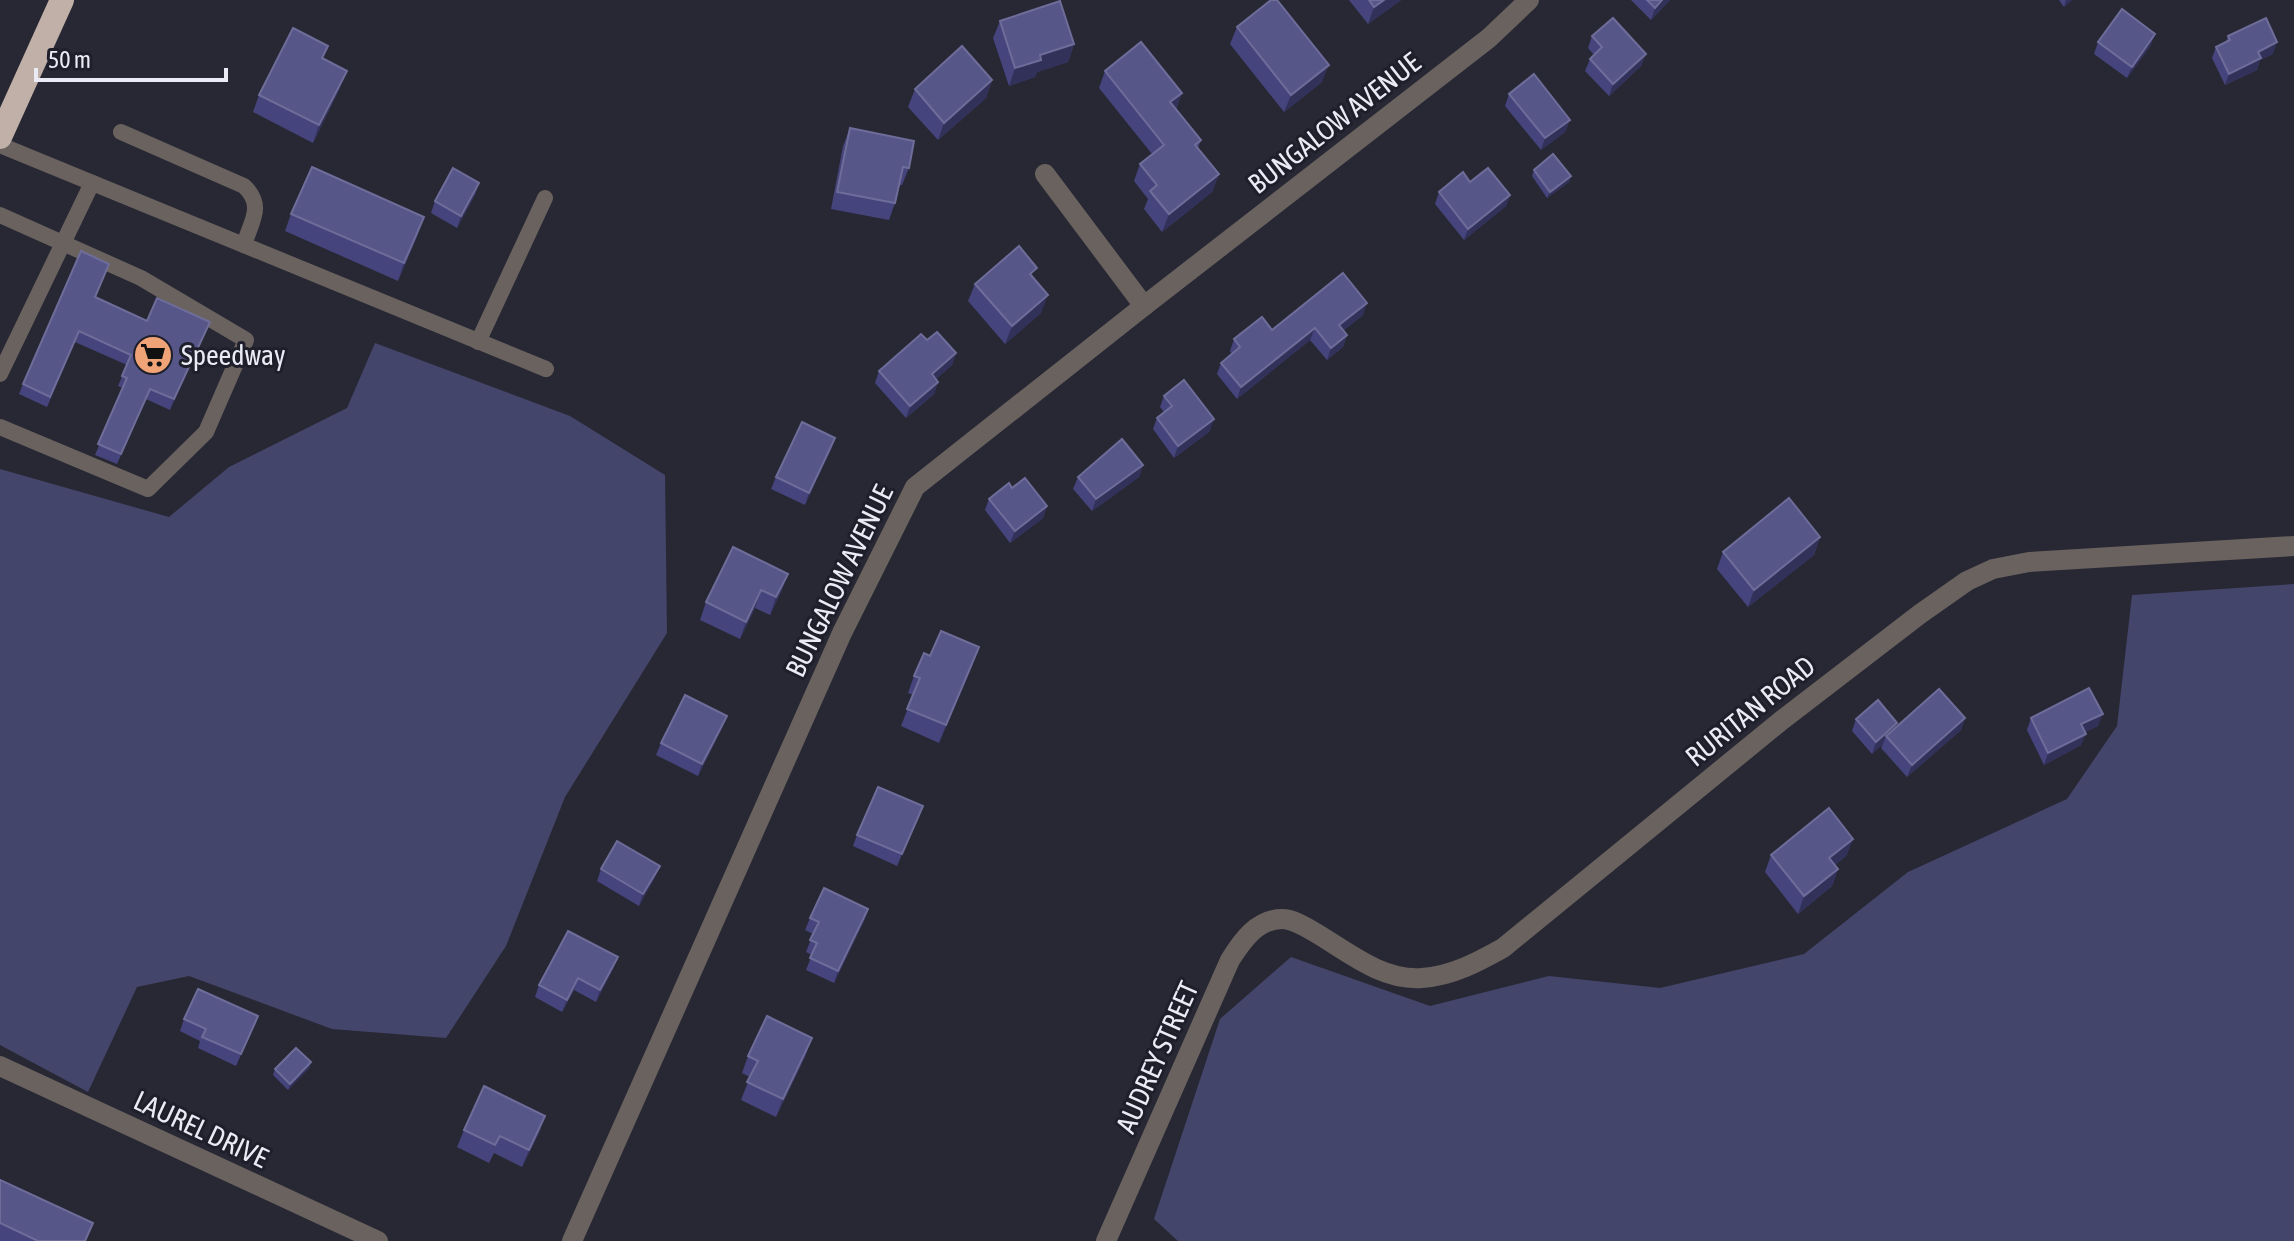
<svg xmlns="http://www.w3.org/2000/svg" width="2294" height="1241" viewBox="0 0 2294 1241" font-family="'Asap Condensed',sans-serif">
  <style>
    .green { fill: #44456a }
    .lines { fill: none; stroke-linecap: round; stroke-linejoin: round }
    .lane { stroke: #69625e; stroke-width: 16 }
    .street { stroke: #69625e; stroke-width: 20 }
    .highway { stroke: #c1b0a7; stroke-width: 24 }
    .wall { fill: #45447c }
    .shaded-wall { fill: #32315a }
    .building { fill: #575689; stroke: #6e6d9a; stroke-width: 2 }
    .labels { text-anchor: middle; stroke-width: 6; stroke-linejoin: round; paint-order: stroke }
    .street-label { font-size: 28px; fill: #eaebf4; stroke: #1e1f2b }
    .poi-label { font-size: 28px; fill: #eaebf4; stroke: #1e1f2b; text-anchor: start }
  </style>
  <rect width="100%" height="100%" fill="#282835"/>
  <g class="green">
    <polygon points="375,343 570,416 665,475 667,633 565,797 506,946 446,1038 332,1029 189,976 137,987 88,1092 0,1045 0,469 169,517 229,467 347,408"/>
    <polygon points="2294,584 2294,1241 1178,1241 1154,1219 1220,1019 1291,957 1430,1006 1549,976 1660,988 1804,954 1908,872 2067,799 2117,726 2132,595"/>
  </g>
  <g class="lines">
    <g class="lane">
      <path d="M121 132 244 186C265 206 251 221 244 245"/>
      <polyline points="0,145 546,369"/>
      <polyline points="0,215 141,278 246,340 206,432 148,489 0,427"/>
      <polyline points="478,342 545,198"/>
      <polyline points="0,374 92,183"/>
    </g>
    <g class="street">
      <polyline points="1045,174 1144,306"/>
      <polyline points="0,1066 378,1241"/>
      <polyline points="572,1241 842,633 915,487 1144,306 1489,38 1529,0"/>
      <path d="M1106 1241 1230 960C1242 941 1257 919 1282 919 1293 919 1306 927 1316 933 1348 952 1382 981 1422 978 1452 976 1478 962 1503 948L1782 720 1920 614 1967 581 1993 569 2029 562 2294 546"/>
    </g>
    <polyline class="highway" points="0,137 62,0"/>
  </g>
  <g class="wall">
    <polygon points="1349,0 1401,0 1368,24"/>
    <polygon points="1631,0 1670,0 1651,20"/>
    <polygon points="2059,0 2072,0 2064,7"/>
    <polygon points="1000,21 1074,44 1068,62 1037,72 1035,77 1009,86 993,38"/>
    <polygon points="1237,27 1322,82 1284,112 1230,44"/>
    <polygon points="1592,36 1646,54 1641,66 1609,96 1585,71 1590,59 1594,55 1588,48"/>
    <polygon points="2228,36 2273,54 2260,60 2257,70 2225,85 2212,58 2216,47 2226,42"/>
    <polygon points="2098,42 2151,45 2127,78 2094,54"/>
    <polygon points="328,46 323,58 340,88 313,143 253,112 259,95"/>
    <polygon points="1105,71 1182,93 1176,109 1201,140 1198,148 1219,174 1212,192 1162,232 1144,209 1148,199 1134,181 1140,164 1152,154 1099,88"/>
    <polygon points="992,80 986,98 938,140 908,107 915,89"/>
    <polygon points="1509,94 1570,120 1565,132 1541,150 1505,106"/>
    <polygon points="850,128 909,168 902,185 899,185 895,203 889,220 831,209 843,146"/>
    <polygon points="1534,170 1571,176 1569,182 1547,198 1532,176"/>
    <polygon points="479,183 475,195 457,228 431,213 435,201"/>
    <polygon points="1439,192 1510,195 1506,206 1464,240 1435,204"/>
    <polygon points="291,214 418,234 398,281 285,231"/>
    <polygon points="109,264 95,298 147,321 210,322 170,410 146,399 117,464 95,455 123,388 118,386 127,365 75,342 47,407 19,394 23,384"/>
    <polygon points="1033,279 1041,313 1005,344 968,301 975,284"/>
    <polygon points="1363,315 1344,330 1347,335 1343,347 1327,360 1310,340 1237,399 1217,374 1221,363 1232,354 1230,351 1234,339 1272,330"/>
    <polygon points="927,340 956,353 952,365 936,379 938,382 934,394 906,418 875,383 879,371"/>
    <polygon points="1164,396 1210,431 1174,458 1153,429 1157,418 1164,412 1160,407"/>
    <polygon points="835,438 805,505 771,489 776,477"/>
    <polygon points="1143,465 1139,477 1092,511 1073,489 1078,477"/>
    <polygon points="1012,488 1047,506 1043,518 1010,543 985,510 989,499"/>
    <polygon points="1820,537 1814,555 1748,607 1717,569 1723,552"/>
    <polygon points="788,574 781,592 770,615 755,608 740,639 700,620 706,602"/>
    <polygon points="930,656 973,664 939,743 901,726 913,695 908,693 914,676"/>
    <polygon points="727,716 722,728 698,776 656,755 661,743"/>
    <polygon points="1965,718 1961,730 1907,777 1881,748 1883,744 1872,754 1852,731 1856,719 1896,727"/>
    <polygon points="2031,718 2098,726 2085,732 2081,745 2044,765 2027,730"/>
    <polygon points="923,806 897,866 853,846 857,835"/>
    <polygon points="1853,839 1846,856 1835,865 1838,869 1832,886 1798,914 1765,872 1771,855"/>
    <polygon points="601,869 655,877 639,906 597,881"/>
    <polygon points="868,909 864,921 834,983 806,970 812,955 806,952 813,934 805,930 810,918"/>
    <polygon points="618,957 613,969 596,1002 574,990 562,1012 535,997 539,985"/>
    <polygon points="258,1016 236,1066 198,1048 200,1041 180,1031 184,1019"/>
    <polygon points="806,1055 776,1117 741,1100 750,1077 742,1073 748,1056"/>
    <polygon points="311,1062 309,1068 288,1090 273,1075 275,1069"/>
    <polygon points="545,1116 539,1133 522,1167 494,1153 489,1163 457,1147 464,1130"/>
    <polygon points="0,1180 86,1241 0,1241"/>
  </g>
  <g class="shaded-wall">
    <polygon points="1384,0 1401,0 1368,24 1374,7"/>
    <polygon points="1662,0 1670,0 1651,20 1655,8"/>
    <polygon points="2066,0 2072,0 2064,7"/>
    <polygon points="2155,34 2151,45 2127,78 2132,67"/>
    <polygon points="2277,42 2273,54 2260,60 2257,70 2225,85 2229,74 2258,52"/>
    <polygon points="1074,44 1068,62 1037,72 1035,77 1009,86 1015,68 1040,55"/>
    <polygon points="1646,54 1641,66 1609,96 1613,84"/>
    <polygon points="1329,65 1322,82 1284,112 1291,95"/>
    <polygon points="347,71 340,88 313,143 319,125"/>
    <polygon points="992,80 986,98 938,140 944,123"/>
    <polygon points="1182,93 1175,111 1170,102"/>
    <polygon points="1570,120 1565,132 1541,150 1545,138"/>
    <polygon points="1219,174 1212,192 1162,232 1169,214"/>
    <polygon points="1571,176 1569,182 1547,198 1550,192"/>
    <polygon points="479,183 475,195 457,228 461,216"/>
    <polygon points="1510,195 1506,206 1464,240 1468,229"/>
    <polygon points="424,217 418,234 398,281 404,263"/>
    <polygon points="1048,295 1041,313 1005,344 1012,326"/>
    <polygon points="1367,303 1363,315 1335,337 1339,325"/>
    <polygon points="210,322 206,332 170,410 174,399"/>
    <polygon points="1315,328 1310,340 1237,399 1241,387"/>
    <polygon points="1347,335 1343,347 1327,360 1331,348"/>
    <polygon points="956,353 952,365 928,386 932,374"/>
    <polygon points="938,382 934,394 906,418 910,406"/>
    <polygon points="1214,419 1210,431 1174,458 1178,446"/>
    <polygon points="835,438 831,450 805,505 809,493"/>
    <polygon points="1143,465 1139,477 1092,511 1096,499"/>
    <polygon points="1047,506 1043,518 1010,543 1015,531"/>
    <polygon points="1820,537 1814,555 1748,607 1754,590"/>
    <polygon points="788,574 781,592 770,615 776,597"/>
    <polygon points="761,590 755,608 740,639 746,622"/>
    <polygon points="979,647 973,664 939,743 946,725"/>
    <polygon points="2103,714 2098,726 2077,736 2081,724"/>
    <polygon points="727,716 722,728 698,776 702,764"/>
    <polygon points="1965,718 1961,730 1907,777 1912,765"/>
    <polygon points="1897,723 1893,735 1886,736 1883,744 1872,754 1876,742"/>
    <polygon points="2086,734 2081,745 2044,765 2048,753"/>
    <polygon points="1853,839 1846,856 1823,875 1829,858"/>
    <polygon points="660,866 655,877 639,906 643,894"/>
    <polygon points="1838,869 1832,886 1798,914 1804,896"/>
    <polygon points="868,909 864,921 834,983 838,971"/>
    <polygon points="618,957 613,969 596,1002 600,990"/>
    <polygon points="578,978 574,990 562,1012 567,1000"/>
    <polygon points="812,1038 806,1055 776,1117 783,1099"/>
    <polygon points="311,1062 309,1068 288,1090 290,1084"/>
    <polygon points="545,1116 539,1133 522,1167 529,1150"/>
  </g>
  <g class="building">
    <polygon points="1271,0 1277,0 1329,65 1291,95 1237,27"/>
    <polygon points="1369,0 1384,0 1374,7"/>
    <polygon points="1647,0 1662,0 1655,8"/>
    <polygon points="1060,1 1074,44 1040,55 1041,60 1015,68 1000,21"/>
    <polygon points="2122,9 2155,34 2132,67 2098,42"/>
    <polygon points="1613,18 1646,54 1613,84 1590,59 1602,47 1592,36"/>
    <polygon points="2266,18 2277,42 2258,52 2261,58 2229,74 2216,47 2230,40 2228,36"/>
    <polygon points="293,28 328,46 322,58 347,71 319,125 259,95"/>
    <polygon points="1141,42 1182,93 1170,102 1201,140 1195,145 1219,174 1169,214 1150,191 1157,185 1140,164 1164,145 1105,71"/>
    <polygon points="962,46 992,80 944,123 915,89"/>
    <polygon points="1534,74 1570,120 1545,138 1509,94"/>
    <polygon points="850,128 914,141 909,168 903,167 895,203 837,192"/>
    <polygon points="1553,154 1571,176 1550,192 1534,170"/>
    <polygon points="312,167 424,217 404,263 291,214"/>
    <polygon points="453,168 479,183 461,216 435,201"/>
    <polygon points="1488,168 1510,195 1468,229 1439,192 1463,172 1470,182"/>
    <polygon points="1019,246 1037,268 1030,274 1048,295 1012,326 975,284"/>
    <polygon points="81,251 109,264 95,297 147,321 157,298 210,322 174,399 150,389 121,454 98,444 127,378 122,376 131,355 79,331 50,397 23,384"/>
    <polygon points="1343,273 1367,303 1339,325 1347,335 1331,348 1315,328 1241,387 1221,363 1240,347 1234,339 1262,317 1272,330"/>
    <polygon points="937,332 956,353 932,374 938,382 910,406 879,371 921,334 927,340"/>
    <polygon points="1184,380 1214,419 1178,446 1157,418 1172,406 1164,396"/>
    <polygon points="802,422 835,438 809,493 776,477"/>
    <polygon points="1122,439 1143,465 1096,499 1078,477"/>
    <polygon points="1025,478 1047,506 1015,531 989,499 1009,483 1012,488"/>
    <polygon points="1789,498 1820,537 1754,590 1723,552"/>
    <polygon points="733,547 788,574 776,597 761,590 746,622 706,602"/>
    <polygon points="941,631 979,647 946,725 907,709 920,678 914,676 924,653 930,656"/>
    <polygon points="2089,688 2103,714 2081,724 2086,734 2048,753 2031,718"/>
    <polygon points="1939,689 1965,718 1912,765 1886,736"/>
    <polygon points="685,695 727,716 702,764 661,743"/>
    <polygon points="1878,700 1897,723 1876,742 1856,719"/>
    <polygon points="878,787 923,806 902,854 857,835"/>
    <polygon points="1829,808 1853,839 1829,858 1838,869 1804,896 1771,855"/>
    <polygon points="617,841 660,866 643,894 601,869"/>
    <polygon points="824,888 868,909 838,971 810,958 817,943 810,940 819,922 810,918"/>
    <polygon points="568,931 618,957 600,990 578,978 567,1000 539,985"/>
    <polygon points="198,989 258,1016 241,1054 202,1037 206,1029 184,1019"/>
    <polygon points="767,1016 812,1038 783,1099 747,1082 758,1061 748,1056"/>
    <polygon points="296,1048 311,1062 290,1084 275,1069"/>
    <polygon points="484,1086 545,1116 529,1150 500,1136 495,1145 464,1130"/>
    <polygon points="0,1180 93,1223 85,1241 38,1241 0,1223"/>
  </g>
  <defs>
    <symbol id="supermarket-disc" viewBox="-11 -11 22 22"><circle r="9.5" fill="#efa377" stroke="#1e1f2b"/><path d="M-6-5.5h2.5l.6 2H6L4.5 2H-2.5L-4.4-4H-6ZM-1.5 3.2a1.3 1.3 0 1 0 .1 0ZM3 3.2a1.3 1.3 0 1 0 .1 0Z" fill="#111"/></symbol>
  </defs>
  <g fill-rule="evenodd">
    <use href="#supermarket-disc" x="131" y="333" width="44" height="44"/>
  </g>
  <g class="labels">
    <g class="street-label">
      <text transform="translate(1334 123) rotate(-38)" y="10">BUNGALOW AVENUE</text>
      <text transform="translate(839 581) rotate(-64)" y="10">BUNGALOW AVENUE</text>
      <text transform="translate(1750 711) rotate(-39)" y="10">RURITAN ROAD</text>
      <text transform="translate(1157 1057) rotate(-66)" y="10">AUDREY STREET</text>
      <text transform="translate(201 1129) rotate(25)" y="10">LAUREL DRIVE</text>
    </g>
    <g class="poi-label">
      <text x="181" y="365">Speedway</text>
    </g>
  </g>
  <path d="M36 68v12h190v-12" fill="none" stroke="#eaebf4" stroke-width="4"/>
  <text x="48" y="68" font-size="24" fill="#eaebf4" stroke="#1e1f2b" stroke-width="6" paint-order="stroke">50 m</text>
</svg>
